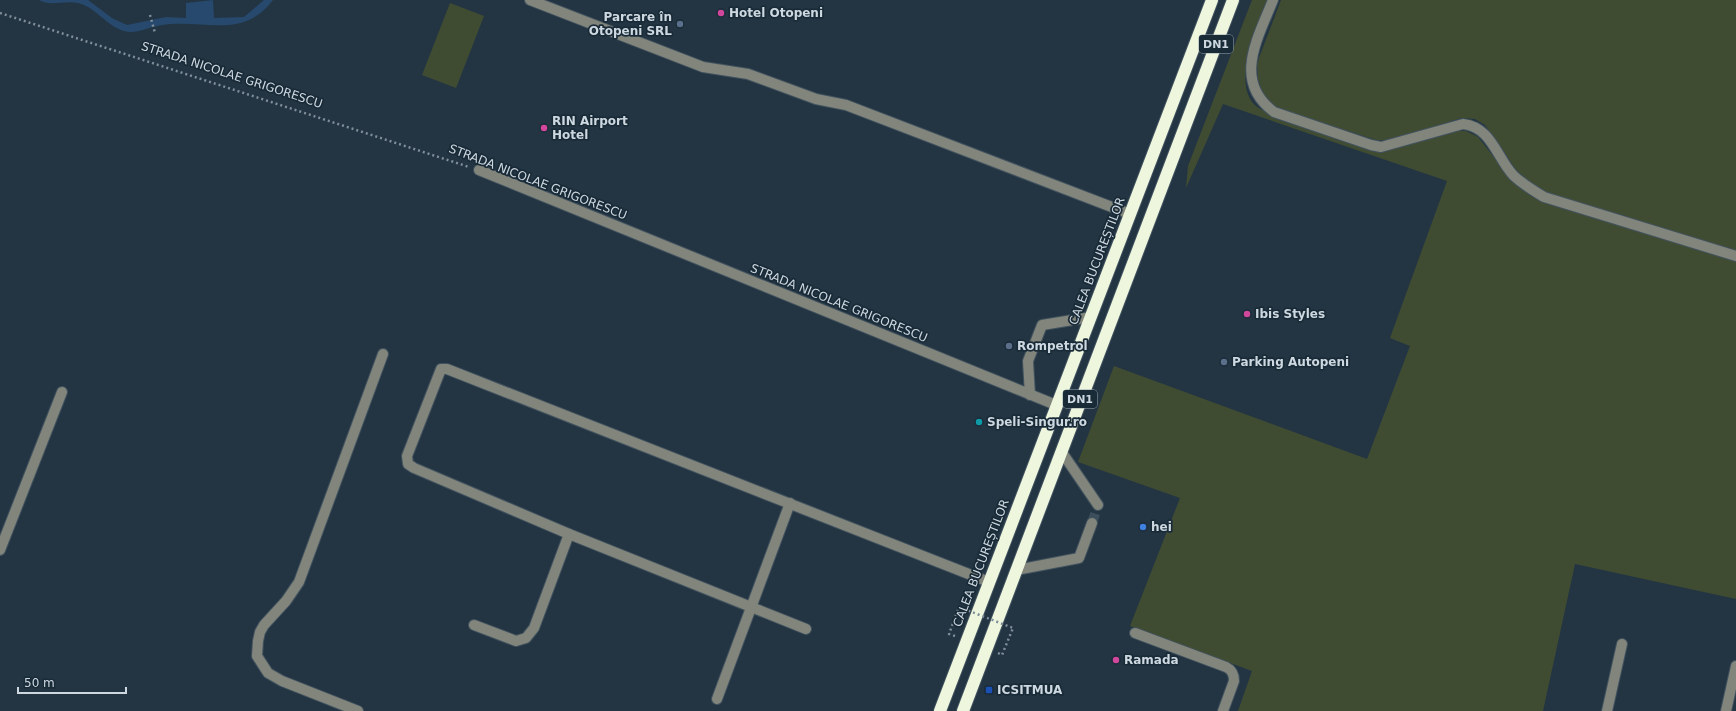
<svg xmlns="http://www.w3.org/2000/svg" width="1736" height="711" viewBox="0 0 1736 711" font-family="'DejaVu Sans',sans-serif">
  <style>
    .green { fill: #404c32 }
    .water { fill: #27496d }
    .lines { fill: none; stroke-linecap: round; stroke-linejoin: round }
    .minor-tunnel { stroke: #3c4d5b; stroke-width: 10; stroke-dasharray: 10 5; stroke-linecap: butt }
    .minor-casing { stroke: #42525f; stroke-width: 12 }
    .highway-casing { stroke: #42525f; stroke-width: 14 }
    .path { stroke: #808e99; stroke-width: 2.5; stroke-dasharray: 2 3; stroke-linecap: butt }
    .minor { stroke: #81857b; stroke-width: 10 }
    .highway { stroke: #eef7de; stroke-width: 12 }
    .path-bridge { stroke: #808e99; stroke-width: 2.5; stroke-dasharray: 2 3; stroke-linecap: butt }
    .hotel-dot { fill: #d1479c; stroke: #1a2b38; stroke-width: 1.5 }
    .service-dot { fill: #5c6f8a; stroke: #1a2b38; stroke-width: 1.5 }
    .culture-dot { fill: #0f9aa8; stroke: #1a2b38; stroke-width: 1.5 }
    .shop-dot { fill: #3f7fe0; stroke: #1a2b38; stroke-width: 1.5 }
    .transit-dot { fill: #1a4fb4; stroke: #1a2b38; stroke-width: 1.5 }
    .labels { text-anchor: middle; stroke-width: 3.5; stroke-linejoin: round; paint-order: stroke }
    .shield { fill: #1a2b38; stroke: #97a4ae; stroke-width: 1 }
    .shield-label { font-size: 11px; font-weight: bold; fill: #cdd8e1 }
    .poi-label { font-size: 12px; font-weight: bold; fill: #cdd8e1; stroke: #1a2b38; text-anchor: start }
    .street-label { font-size: 12px; fill: #cdd8e1; stroke: #1a2b38 }
  </style>
  <rect width="100%" height="100%" fill="#233543"/>
  <g class="green">
    <path d="M1252 0H1270C1260 26 1232 77 1253 103 1257 108 1263 110 1268 113L1374 148 1455 131H1466L1478 137 1516 185 1530 194 1736 261V599L1575 564 1543 711H1238L1252 671 1130 626 1180 498 1078 462 1114 366 1367 459 1410 346 1390 338 1447 181 1223 104 1186 188 1188 166Z"/>
    <polygon points="1281,0 1736,0 1736,251 1548,193 1536,187 1517,171 1485,125 1475,119 1461,118 1393,140 1376,140 1289,112 1273,105 1263,94 1258,79 1257,63"/>
    <polygon points="450,3 484,16 456,88 422,75"/>
  </g>
  <path class="water" d="M39 0H88L112 18 127 25 166 17 186 18V3L213 0 214 18 244 17 264 0H273C243 40 204 19 163 25 151 26 136 35 124 31 106 26 96 7 78 3 65 0 50 7 39 0Z"/>
  <g class="lines">
    <polyline class="minor-tunnel" points="1092,523 1098,505"/>
    <defs>
      <g id="minor">
        <polyline points="530,0 703,67 748,74 816,99 846,105 1130,214"/>
        <path d="M1273 0C1258 38 1232 81 1274 112L1371 145 1381 147 1463 124C1491 127 1496 156 1513 175 1522 184 1534 191 1544 197L1736 256"/>
        <polyline points="479,170 1056,405"/>
        <polyline points="1030,395 1028,361 1042,325 1091,317"/>
        <polyline points="1061,451 1098,505"/>
        <polyline points="0,550 62,392"/>
        <polyline points="1016,570 1079,558 1092,523"/>
        <polyline points="474,625 516,641 526,638 534,628 569,534"/>
        <polyline points="806,629 569,534 414,468 408,464 407,456 441,369 447,369 989,582"/>
        <path d="M1135 633 1226 667C1232 670 1234 674 1234 681L1223 711"/>
        <polyline points="717,699 790,503"/>
        <polyline points="358,711 282,681 268,673 257,656 258,641 260,632 264,625 286,601 299,582 383,354"/>
        <polyline points="1607,711 1622,644"/>
        <polyline points="1726,711 1736,666"/>
      </g>
      <g id="highway">
        <polyline points="940,711 1212,0"/>
        <polyline points="963,711 1233,0"/>
      </g>
    </defs>
    <use href="#minor" class="minor-casing"/>
    <use href="#highway" class="highway-casing"/>
    <g class="path">
      <polyline points="0,13 469,167"/>
      <polyline points="150,15 155,33"/>
      <polyline points="955,636 949,634 959,607"/>
      <polyline points="998,653 1002,655 1013,628"/>
    </g>
    <use href="#minor" class="minor"/>
    <use href="#highway" class="highway"/>
    <polyline class="path-bridge" points="959,607 1013,628"/>
  </g>
  <g class="hotel-dot">
    <circle cx="721" cy="13" r="4"/>
    <circle cx="544" cy="128" r="4"/>
    <circle cx="1247" cy="314" r="4"/>
    <circle cx="1116" cy="660" r="4"/>
  </g>
  <g class="service-dot">
    <circle cx="680" cy="24" r="4"/>
    <circle cx="1009" cy="346" r="4"/>
    <circle cx="1224" cy="362" r="4"/>
  </g>
  <circle class="culture-dot" cx="979" cy="422" r="4"/>
  <circle class="shop-dot" cx="1143" cy="527" r="4"/>
  <rect class="transit-dot" x="985" y="686" width="8" height="8" rx="2"/>
  <g class="labels">
    <g class="shield">
      <rect x="1199" y="35" width="34" height="18" rx="3"/>
      <rect x="1063" y="390" width="34" height="18" rx="3"/>
    </g>
    <g class="shield-label">
      <text x="1216" y="48">DN1</text>
      <text x="1080" y="403">DN1</text>
    </g>
    <g class="poi-label">
      <text x="729" y="17">Hotel Otopeni</text>
      <text x="672" y="21" text-anchor="end">Parcare în<tspan x="672" dy="14">Otopeni SRL</tspan></text>
      <text x="552" y="125">RIN Airport<tspan x="552" dy="14">Hotel</tspan></text>
      <text x="1255" y="318">Ibis Styles</text>
      <text x="1017" y="350">Rompetrol</text>
      <text x="1232" y="366">Parking Autopeni</text>
      <text x="987" y="426">Speli-Singur.ro</text>
      <text x="1151" y="531">hei</text>
      <text x="1124" y="664">Ramada</text>
      <text x="997" y="694">ICSITMUA</text>
    </g>
    <g class="street-label">
      <text transform="translate(232 75) rotate(18)" y="4">STRADA NICOLAE GRIGORESCU</text>
      <text transform="translate(538 182) rotate(21)" y="4">STRADA NICOLAE GRIGORESCU</text>
      <text transform="translate(1097 261) rotate(-69)" y="4">CALEA BUCUREȘTILOR</text>
      <text transform="translate(839 303) rotate(22)" y="4">STRADA NICOLAE GRIGORESCU</text>
      <text transform="translate(981 563) rotate(-69)" y="4">CALEA BUCUREȘTILOR</text>
    </g>
  </g>
  <path d="M18 687v6h108v-6" fill="none" stroke="#cdd8e1" stroke-width="2"/>
  <text x="24" y="687" font-size="12" fill="#cdd8e1" stroke="#1a2b38" stroke-width="3" paint-order="stroke">50 m</text>
</svg>
